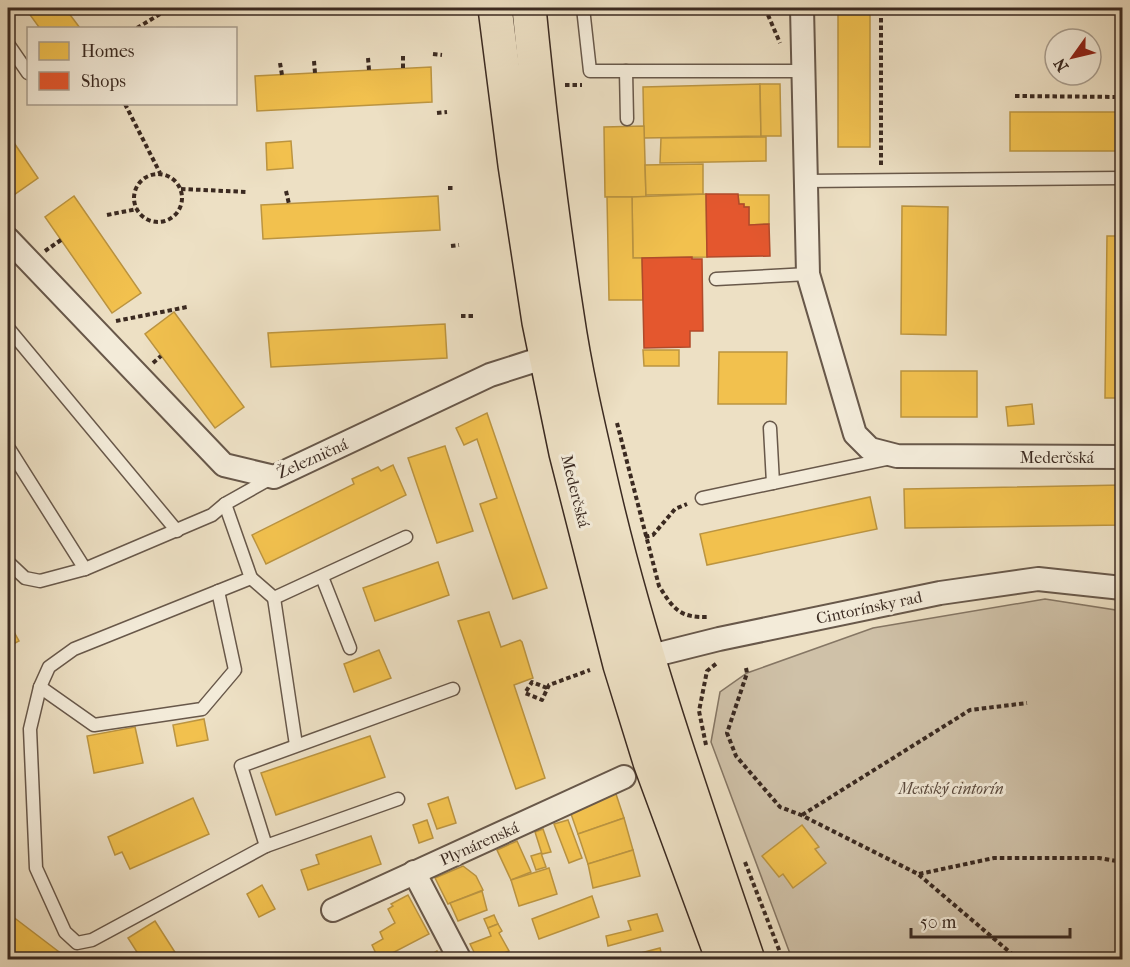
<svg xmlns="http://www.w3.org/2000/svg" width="1130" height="967" viewBox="0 0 1130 967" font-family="'IM FELL French Canon',serif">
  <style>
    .green { fill: #cfc1a8; stroke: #857664; stroke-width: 1.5 }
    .homes { fill: #f2c14e; stroke: #bb9440; stroke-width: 1.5 }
    .shops { fill: #e4572e; stroke: #b14a2a; stroke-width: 1.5 }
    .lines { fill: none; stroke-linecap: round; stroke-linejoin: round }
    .lane-casing { stroke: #68584a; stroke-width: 15 }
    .street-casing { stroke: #68584a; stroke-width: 26 }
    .primary-casing { stroke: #3b2a21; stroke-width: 36 }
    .path { stroke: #3b2a21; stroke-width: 4; stroke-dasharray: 4.5 3; stroke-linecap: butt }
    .lane { stroke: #f3ebd9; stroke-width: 12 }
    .street { stroke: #f3ebd9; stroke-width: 22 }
    .primary { stroke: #ede0c4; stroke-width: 33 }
    .labels { text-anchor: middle; stroke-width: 6; stroke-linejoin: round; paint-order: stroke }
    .street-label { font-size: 16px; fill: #3b2a21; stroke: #f3ebd9 }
    .park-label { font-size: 16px; font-style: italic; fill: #59483c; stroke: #f3ebd9 }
  </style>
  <rect width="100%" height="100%" fill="#ede0c4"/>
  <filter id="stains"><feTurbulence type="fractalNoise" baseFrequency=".00333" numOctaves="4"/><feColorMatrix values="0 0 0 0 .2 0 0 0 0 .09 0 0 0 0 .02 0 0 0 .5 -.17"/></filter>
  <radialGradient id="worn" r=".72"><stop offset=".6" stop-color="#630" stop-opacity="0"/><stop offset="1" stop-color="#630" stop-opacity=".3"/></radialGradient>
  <polygon class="green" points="1045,599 1122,611 1122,959 792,959 711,742 720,692 747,673 873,628"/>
  <g class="homes">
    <polygon points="25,8 65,8 80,28 36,28 39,27"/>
    <polygon points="687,8 739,8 739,12 687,11"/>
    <rect x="838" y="8" width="32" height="139"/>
    <polygon points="431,67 432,102 257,111 255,76"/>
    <polygon points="760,84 761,136 644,138 643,87"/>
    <polygon points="760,84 780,84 781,136 761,136"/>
    <rect x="1010" y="112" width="112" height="39"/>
    <polygon points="644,126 646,197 605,197 604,127"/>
    <polygon points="8,134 38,178 8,199"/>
    <polygon points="766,137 766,161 660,163 661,138"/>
    <polygon points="291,141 293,168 267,170 266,143"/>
    <polygon points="703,164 703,194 646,195 645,165"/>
    <polygon points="706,194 707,257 633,258 632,197"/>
    <polygon points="738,195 769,195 769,224 749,225 749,207 744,207 744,204 739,204"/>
    <polygon points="74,196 141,293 112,313 45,217"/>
    <polygon points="438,196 440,230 263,239 261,205"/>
    <polygon points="607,197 632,197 633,258 642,258 643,300 609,300"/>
    <polygon points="902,206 948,207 946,335 901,334"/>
    <polygon points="1107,236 1122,236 1122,398 1105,398"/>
    <polygon points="174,312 244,407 215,428 145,334"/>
    <polygon points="445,324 447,358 271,367 268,333"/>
    <polygon points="643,350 679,350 679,366 644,366"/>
    <polygon points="719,352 787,352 786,404 718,404"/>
    <rect x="901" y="371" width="76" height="46"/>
    <polygon points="1032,404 1034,424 1008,426 1006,407"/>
    <polygon points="487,413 547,588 513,599 480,504 497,498 477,439 464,445 456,428"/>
    <polygon points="445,446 473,531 437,543 408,458"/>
    <polygon points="393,465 406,495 266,564 252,535 354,484 352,479 378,467 381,471"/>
    <polygon points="1122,485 1122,525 905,528 904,489"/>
    <polygon points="870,497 877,529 707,565 700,534"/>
    <polygon points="438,562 449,595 375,621 363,588"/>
    <polygon points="489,612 501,647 520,640 522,642 533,678 514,685 545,778 516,789 458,621"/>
    <polygon points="8,621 19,641 8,647"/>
    <polygon points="379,650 391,678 354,692 344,664"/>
    <polygon points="204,719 208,740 177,746 173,725"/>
    <polygon points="135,727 143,763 94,773 87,736"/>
    <polygon points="370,736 385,777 276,815 261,773"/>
    <polygon points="615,791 624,818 578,834 570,811"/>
    <polygon points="448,797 456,823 437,829 428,804"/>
    <polygon points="193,798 209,834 130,869 122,852 115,855 108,837"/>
    <polygon points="624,818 633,850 588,864 578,834"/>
    <polygon points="427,820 433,838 419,843 413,825"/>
    <polygon points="568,820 582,858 569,863 554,824"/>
    <polygon points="802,825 819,847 815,849 826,863 793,888 783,874 779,877 762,856"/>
    <polygon points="543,829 551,852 542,854 535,832"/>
    <polygon points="371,836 381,864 308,890 301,870 319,864 316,855"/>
    <polygon points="517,841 531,872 511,880 497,850"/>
    <polygon points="633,850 640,876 593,888 588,864"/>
    <polygon points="541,853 546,867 536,870 531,856"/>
    <polygon points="463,866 476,876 483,890 448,904 435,878"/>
    <polygon points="549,868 557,894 519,906 511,880"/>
    <polygon points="262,885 275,909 259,917 247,894"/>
    <polygon points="482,891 487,910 458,921 450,903"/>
    <polygon points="408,895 429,934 379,960 372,945 383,939 380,932 395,923 388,909 393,906 391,904"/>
    <polygon points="592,896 599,917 539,939 532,919"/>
    <polygon points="8,913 67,958 66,960 8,960"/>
    <polygon points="657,914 663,931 608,946 606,936 631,930 628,921"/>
    <polygon points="494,915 498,924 488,928 484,919"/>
    <polygon points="155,921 180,960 142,960 128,938"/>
    <polygon points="498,924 502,931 499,933 509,951 487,960 478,960 470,944 491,936 488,928"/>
    <polygon points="660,948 663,960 625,960 625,957"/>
    <polygon points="437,951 442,960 421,960"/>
    <polygon points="589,954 592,960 577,960"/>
  </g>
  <g class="shops">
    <polygon points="706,194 738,194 739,204 744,204 744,207 749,207 749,225 769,224 770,256 707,257"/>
    <polygon points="692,257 692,259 702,259 703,331 690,331 690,347 644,348 642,258"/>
  </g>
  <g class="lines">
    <defs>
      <g id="lane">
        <polyline points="583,8 590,71 802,71"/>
        <polyline points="8,44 28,73"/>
        <polyline points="626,71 627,119"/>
        <polyline points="805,181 1122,178"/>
        <polyline points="716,279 808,274"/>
        <polyline points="8,328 177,531"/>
        <polyline points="770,428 773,483"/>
        <polyline points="8,447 85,569 212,515 225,504 273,477"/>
        <polyline points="702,498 887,459"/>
        <polyline points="225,504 251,578 74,649 49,667 40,687 30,729 36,868 65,932 77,943 92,940 266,846 398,799"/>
        <polyline points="8,562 25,578 40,581 85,569"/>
        <polyline points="322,577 350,648"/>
        <polyline points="251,578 274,598 406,537"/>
        <polyline points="274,598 296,745"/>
        <polyline points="40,687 94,725 202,709 235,670 218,591"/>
        <polyline points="266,846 241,766 453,689"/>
      </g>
      <g id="street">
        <polyline points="802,8 808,274 855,434 870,449 897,456 1122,457"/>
        <polyline points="8,239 224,465 274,477 490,375 546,357 557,366"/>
        <polyline points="635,660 719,639 940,593 1038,579 1122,588"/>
        <polyline points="414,872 460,960"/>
        <polyline points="333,910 624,777"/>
      </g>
      <g id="primary">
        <polyline points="495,8 515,165 539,322 566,453 620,665 650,762 723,960"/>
        <path d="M529 8C539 110 551 213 567 315 576 377 591 438 605 499 642 655 696 807 748 960"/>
      </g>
    </defs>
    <use href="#lane" class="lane-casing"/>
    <use href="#street" class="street-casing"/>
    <use href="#primary" class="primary-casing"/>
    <g class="path">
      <polyline points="287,8 288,10"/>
      <polyline points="765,8 780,43"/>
      <polyline points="137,28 170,8"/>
      <polyline points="433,54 442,55"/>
      <polyline points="403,56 403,68"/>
      <polyline points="368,58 369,70"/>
      <polyline points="314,61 315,73"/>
      <polyline points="280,63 282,75"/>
      <polyline points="236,65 237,65"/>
      <polyline points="565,85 582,85"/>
      <polyline points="1015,96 1122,97"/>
      <polyline points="125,104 160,173"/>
      <polyline points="437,113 447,112"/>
      <polyline points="881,165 881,8"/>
      <circle cx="158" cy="198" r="24"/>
      <polyline points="448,188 454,188"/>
      <polyline points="181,189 248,192"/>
      <polyline points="286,191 289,204"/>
      <polyline points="107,215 137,209"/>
      <polyline points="451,246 459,245"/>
      <polyline points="45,251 61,240"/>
      <polyline points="461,316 473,316"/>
      <polyline points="116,321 187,307"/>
      <polyline points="153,363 161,356"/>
      <path d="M617 423 659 586C674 610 680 618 709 617"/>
      <polyline points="645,537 653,535 675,509 687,504"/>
      <polyline points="746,668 747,673 727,733 736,756 780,807 801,815 918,874 1019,960"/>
      <polyline points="547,688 532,682 525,693 542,700 549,685 590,670"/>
      <polyline points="706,745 699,711 707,671 717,663"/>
      <polyline points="802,815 970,710 1027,703"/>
      <polyline points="745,862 783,960"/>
      <polyline points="919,874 994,858 1099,858 1122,862"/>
    </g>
    <use href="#lane" class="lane"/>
    <use href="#street" class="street"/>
    <use href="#primary" class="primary"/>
  </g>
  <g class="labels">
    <g class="street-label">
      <text x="1057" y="463">Mederčská</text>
      <text transform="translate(312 458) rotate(-24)" y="6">Železničná</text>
      <text transform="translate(576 491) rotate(76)" y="6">Mederčská</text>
      <text transform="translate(869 607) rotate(-12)" y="6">Cintorínsky rad</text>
      <text transform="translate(479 843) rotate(-24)" y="6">Plynárenská</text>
    </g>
    <g class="park-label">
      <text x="951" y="794">Mestský cintorín</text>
    </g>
  </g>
  <rect width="1130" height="967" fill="none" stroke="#ede0c4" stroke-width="30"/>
  <rect x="9" y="9" width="1112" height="949" fill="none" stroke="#3b2a21" stroke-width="3"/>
  <rect x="15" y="15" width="1100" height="937" fill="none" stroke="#3b2a21" stroke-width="1.5"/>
  <rect x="27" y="27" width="210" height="78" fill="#f3ebd9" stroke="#a99e8f" stroke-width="1.5"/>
  <rect x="39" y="42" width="30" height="18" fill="#f2c14e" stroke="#a99e8f" stroke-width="1.5"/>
  <text x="81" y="57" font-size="18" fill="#3b2a21">Homes</text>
  <rect x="39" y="72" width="30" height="18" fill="#e4572e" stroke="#a99e8f" stroke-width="1.5"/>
  <text x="81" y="87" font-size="18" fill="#3b2a21">Shops</text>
  <g transform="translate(1073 57) rotate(236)"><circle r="28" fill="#f3ebd9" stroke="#a99e8f" stroke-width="1.5"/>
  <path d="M0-4.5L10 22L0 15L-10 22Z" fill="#8f2418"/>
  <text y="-9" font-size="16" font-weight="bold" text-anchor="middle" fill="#3b2a21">N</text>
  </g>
  <path d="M911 928v9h159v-9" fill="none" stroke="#3b2a21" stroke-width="3"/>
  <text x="920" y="928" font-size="18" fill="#3b2a21" stroke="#f3ebd9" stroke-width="4.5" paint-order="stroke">50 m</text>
  <rect width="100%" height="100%" filter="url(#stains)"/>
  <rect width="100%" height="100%" fill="url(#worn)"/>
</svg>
